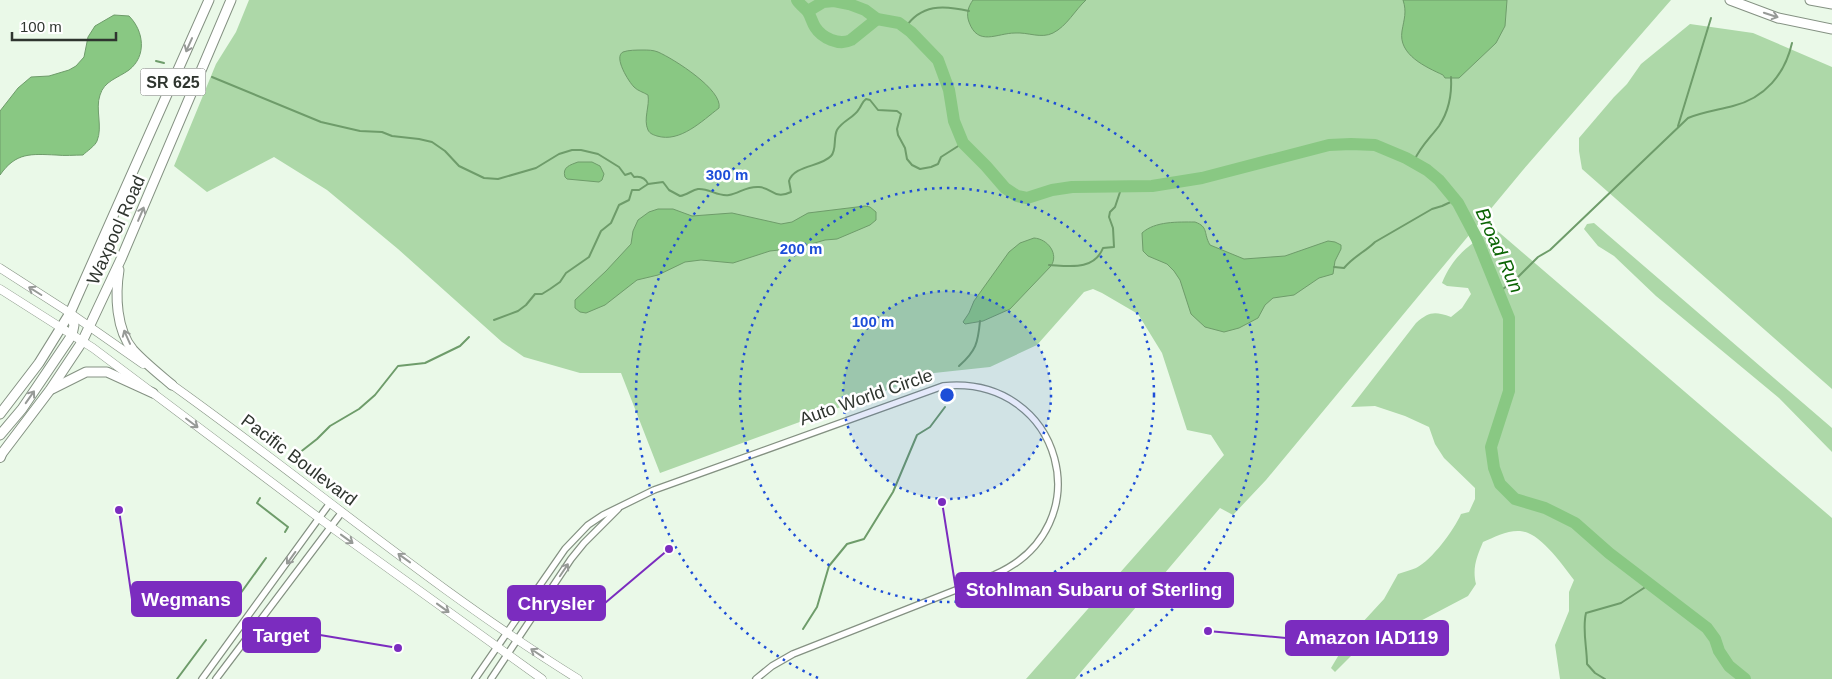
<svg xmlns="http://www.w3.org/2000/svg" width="1832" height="679" viewBox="0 0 1832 679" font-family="Arial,sans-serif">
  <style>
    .green { fill: #add8a8 }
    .water { fill: #89c883; stroke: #6e9c6a }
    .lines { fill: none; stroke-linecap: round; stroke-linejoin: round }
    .stream { stroke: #6e9c6a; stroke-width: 2 }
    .river { stroke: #89c883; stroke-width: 12 }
    .street-casing { stroke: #849182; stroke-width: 8 }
    .secondary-casing { stroke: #849182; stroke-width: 9 }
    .primary-casing { stroke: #849182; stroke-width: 11 }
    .highway-casing { stroke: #849182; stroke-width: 12 }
    .street { stroke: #fff; stroke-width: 5.5 }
    .secondary { stroke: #fff; stroke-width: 8 }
    .primary { stroke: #fff; stroke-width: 9 }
    .highway { stroke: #fff; stroke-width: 10 }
    .oneway { stroke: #979a97 }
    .ring { fill: none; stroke: #1d4ed8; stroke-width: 2.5; stroke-dasharray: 2.5 5 }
    .labels { text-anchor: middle; stroke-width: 5; stroke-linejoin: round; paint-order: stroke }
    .shield { fill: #fff; stroke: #6d726d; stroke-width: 1 }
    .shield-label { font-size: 16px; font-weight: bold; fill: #2f352f }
    .street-label { font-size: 18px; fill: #2f352f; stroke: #fff }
    .water-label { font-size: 19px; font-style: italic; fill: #0a6403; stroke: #fff }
    .centre { fill: #1d4ed8; stroke: #fff; stroke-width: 2.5 }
    .ring-label { font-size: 15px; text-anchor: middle; font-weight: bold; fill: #1d4ed8; stroke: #fff; stroke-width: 5; stroke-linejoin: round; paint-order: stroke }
    .leader { fill: none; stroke: #7b2cbf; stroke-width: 2 }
    .callout-dot { fill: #7b2cbf; stroke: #fff; stroke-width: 2 }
    .callout { fill: #7b2cbf; stroke: #7b2cbf; stroke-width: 2 }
    .callout-label { font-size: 19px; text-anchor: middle; font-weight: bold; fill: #fff }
  </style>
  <rect width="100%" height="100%" fill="#eaf9e8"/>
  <g class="green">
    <polygon points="249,0 1671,0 1523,170 1266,480 1233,515 1220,508 1075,679 1026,679 1224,455 1211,435 1187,430 1162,353 1138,314 1102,293 1093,289 1084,292 1037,345 990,367 934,373 660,473 621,373 580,373 524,357 502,342 398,249 327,190 274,157 207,192 174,166 216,64 236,32"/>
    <polygon points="1690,24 1753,33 1832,67 1832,389 1582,169 1579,151 1579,138 1614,97 1627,84 1641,64"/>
    <polygon points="1594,223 1832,428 1832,452 1779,398 1656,296 1614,256 1598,246 1584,229 1587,224"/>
    <path d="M1494 228 1832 518V679H1560L1555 645 1569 611V592L1574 580C1563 566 1540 532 1520 531 1508 530 1494 537 1483 542 1477 556 1472 568 1476 584L1468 596 1371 647 1352 655 1335 672 1331 668 1350 636 1384 599 1398 574C1404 572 1411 570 1416 568 1432 560 1454 530 1461 514L1469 512 1475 499V488L1444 458 1435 444 1429 427 1405 416 1375 406 1351 407 1416 323C1429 312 1434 311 1451 317L1462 308 1471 294 1468 288 1447 286 1442 283C1454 254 1469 246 1494 228Z"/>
  </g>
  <g class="water">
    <path d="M973 0H1086C1075 10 1067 26 1053 33 1041 39 1028 32 1015 33 997 33 978 47 969 22 966 14 968 7 973 0Z"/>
    <path d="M1403 0H1507L1505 26 1496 43 1459 78H1445L1443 75C1426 67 1398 55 1402 31 1404 19 1407 12 1403 0Z"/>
    <path d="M114 15 129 16C144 31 147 56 129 70 118 78 104 81 100 95 95 109 103 127 97 141 95 146 87 151 83 155 74 155 65 156 56 155 31 154 16 152 0 175V111L18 88 31 77 49 76 69 70 76 66 84 57 88 37 95 26Z"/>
    <path d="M643 50C648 50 653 50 658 52 674 59 723 90 719 108 702 121 680 143 657 136 654 135 650 134 648 130 643 119 650 106 648 95 643 92 638 91 634 87 629 82 613 57 623 52 628 50 637 50 643 50Z"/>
    <path d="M578 162H592L600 166 604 174 602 180 599 182 567 179 565 177C562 167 570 165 578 162Z"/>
    <polygon points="865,206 870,207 876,212 876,220 870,225 837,239 825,240 797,248 770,251 733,263 701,260 685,262 658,275 637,280 605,305 586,313 580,312 575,308 575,300 606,271 631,244 633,231 638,220 649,212 658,209 673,209 692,216 732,213 781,224 792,222 808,213"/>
    <path d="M1195 222C1209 227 1203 233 1210 245L1244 259 1285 256 1328 241 1335 242 1341 245V249L1335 261 1333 274 1319 278 1294 295 1273 298 1265 305 1258 318 1239 328 1224 332 1205 327 1191 314 1180 280 1174 271 1167 264 1148 256 1143 251 1142 233C1155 221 1178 222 1195 222Z"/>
    <path d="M1034 238C1048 239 1059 254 1051 266L1010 309 983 321 965 324 963 322 969 313 974 301 1009 252 1020 243Z"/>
  </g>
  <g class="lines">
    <g class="stream">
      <path d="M905 28C921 4 943 5 969 11"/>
      <polyline points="156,61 164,63"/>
      <path d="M212 77 321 122 360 131 382 132 392 136 419 139 432 142 445 151 459 166 484 178 498 179 536 168 559 154 572 150H581L598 154 619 167 625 175 631 173 634 177C640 176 645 177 648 184"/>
      <polyline points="1678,126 1711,18"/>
      <path d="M1414 161C1420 147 1430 138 1439 126 1449 111 1452 95 1451 77"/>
      <path d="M1049 265C1069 266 1094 271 1103 248L1114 247 1113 228 1109 217 1110 212 1115 207 1122 186"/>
      <path d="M1334 267 1344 268C1354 256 1365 252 1375 242L1432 209 1442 206 1455 200"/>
      <path d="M1499 292 1516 279 1538 257 1550 250 1688 118C1703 112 1718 110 1733 106 1765 98 1785 74 1792 43"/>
      <path d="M494 320 518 311 526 305 535 294H542L550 289 560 282 566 273 589 257 601 231 611 223 619 205 629 200 632 190H639L648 184 663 182 669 190 680 196C687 195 692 190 698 189 709 188 718 197 729 195 740 193 746 186 759 187 773 188 774 200 791 192L789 181C794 165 821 167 831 156 837 150 833 138 837 130 843 120 854 118 859 109 862 105 862 102 866 99L870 100 878 110 897 111 901 114 897 129 898 135 905 148 907 159 912 165 920 169 931 167 938 164 941 157 963 143"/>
      <path d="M959 366C976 351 978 343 980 321"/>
      <polyline points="294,457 317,439 330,426 359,409 375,395 398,366 425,363 460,346 469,337"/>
      <polyline points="260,498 257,503 288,527 285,532"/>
      <polyline points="225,615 266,558"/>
      <polyline points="803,629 817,607 829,566 847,544 864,539 893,492 917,435 930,427 945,407"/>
      <polyline points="177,679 206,640"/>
      <path d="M1605 679 1595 673 1587 664C1587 647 1582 629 1586 613L1621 603 1650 584"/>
    </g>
    <g class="river">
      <path d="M797 0C800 5 805 8 808 12 811 17 812 22 815 27 822 38 839 46 851 40L877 19"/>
      <polyline points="808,11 823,2 834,1 849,4 865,10 877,19 899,23 911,32 938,60 949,90 954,121 963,143 986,166 1005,188 1017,196 1027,198 1052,190 1072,187 1152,186 1202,178 1329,145 1351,144 1375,145 1406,158 1427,170 1439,180 1458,203 1477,239 1509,318 1509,391 1491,447 1494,468 1500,484 1515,499 1545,508 1575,523 1609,553 1707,628 1715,639 1719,651 1729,666 1745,679"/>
    </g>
    <defs>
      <g id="street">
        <polyline points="202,679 330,503"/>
        <polyline points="216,679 342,512"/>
        <path d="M475 679 565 549 588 525 603 515 654 490 943 386C1062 374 1104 527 994 575L793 654 772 666 756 679"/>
        <polyline points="491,679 571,559 584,543 618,509"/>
      </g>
      <g id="secondary">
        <polyline points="0,268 70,313 143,364"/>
        <polyline points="0,289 93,348 331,527 542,679"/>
        <path d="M168 382C306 480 434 590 578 679"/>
      </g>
      <g id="primary">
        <polyline points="1730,0 1778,18 1832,29"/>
        <polyline points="1810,0 1832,4"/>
        <path d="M119 270C115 295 116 330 133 350 145 363 159 374 172 385"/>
        <polyline points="52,389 86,372 107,372 153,393"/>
        <polyline points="0,414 39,363 70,313 209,0"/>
        <polyline points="0,435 22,409 72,335 74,325 70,313"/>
        <polyline points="0,456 50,390 82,342 121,259 231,0"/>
      </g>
      <polyline id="highway" points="0,457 1,454"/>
    </defs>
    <use href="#street" class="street-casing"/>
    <use href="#secondary" class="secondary-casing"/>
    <use href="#primary" class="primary-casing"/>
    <use href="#highway" class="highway-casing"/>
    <use href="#street" class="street"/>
    <use href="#secondary" class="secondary"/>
    <use href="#primary" class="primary"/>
    <use href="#highway" class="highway"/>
  </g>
  <defs><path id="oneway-shaft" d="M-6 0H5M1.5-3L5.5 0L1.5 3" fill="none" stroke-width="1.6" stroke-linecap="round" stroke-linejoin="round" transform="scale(1.25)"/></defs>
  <g class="oneway">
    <use href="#oneway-shaft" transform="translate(1771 15) rotate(18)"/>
    <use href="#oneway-shaft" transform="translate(189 45) rotate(114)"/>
    <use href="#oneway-shaft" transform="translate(141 214) rotate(-67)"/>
    <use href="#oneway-shaft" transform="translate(35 291) rotate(-148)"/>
    <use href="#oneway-shaft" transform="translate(127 337) rotate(-114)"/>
    <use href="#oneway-shaft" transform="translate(30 397) rotate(-55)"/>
    <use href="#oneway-shaft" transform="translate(192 423) rotate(37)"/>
    <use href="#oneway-shaft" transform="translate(347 539) rotate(36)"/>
    <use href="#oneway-shaft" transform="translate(291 558) rotate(126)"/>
    <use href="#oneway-shaft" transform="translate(404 558) rotate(-144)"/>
    <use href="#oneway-shaft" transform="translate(564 570) rotate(-56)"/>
    <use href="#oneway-shaft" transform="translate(443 608) rotate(36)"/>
    <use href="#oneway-shaft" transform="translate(537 653) rotate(-146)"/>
  </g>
  <circle cx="947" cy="395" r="104" fill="#1d4ed8" fill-opacity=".12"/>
  <g class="ring">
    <circle cx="947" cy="395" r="104"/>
    <circle cx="947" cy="395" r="207"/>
    <path d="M818 678A311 311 0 1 1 1076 678"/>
  </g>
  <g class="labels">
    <rect class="shield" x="140.5" y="68.5" width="65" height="27" rx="4"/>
    <g class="shield-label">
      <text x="173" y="88">SR 625</text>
    </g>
    <g class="street-label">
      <text transform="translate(116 230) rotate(-66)" y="6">Waxpool Road</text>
      <text transform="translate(866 397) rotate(-19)" y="6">Auto World Circle</text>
      <text transform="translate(299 460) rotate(37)" y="6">Pacific Boulevard</text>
    </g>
    <g class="water-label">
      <text transform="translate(1500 250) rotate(66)" y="7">Broad Run</text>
    </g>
  </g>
  <circle cx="947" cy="395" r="8" class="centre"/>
  <g class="ring-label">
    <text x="727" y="180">300 m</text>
    <text x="801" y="254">200 m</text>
    <text x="873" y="327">100 m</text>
  </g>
  <path class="leader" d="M942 502L956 590M119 510L132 599M669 549L605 603M398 648L320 635M1208 631L1286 638"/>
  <g class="callout-dot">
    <circle cx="942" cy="502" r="5"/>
    <circle cx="119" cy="510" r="5"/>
    <circle cx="669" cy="549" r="5"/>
    <circle cx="398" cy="648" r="5"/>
    <circle cx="1208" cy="631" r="5"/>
  </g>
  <g class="callout">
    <rect x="956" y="573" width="277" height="34" rx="5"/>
    <rect x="132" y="582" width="109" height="34" rx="5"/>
    <rect x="508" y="586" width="97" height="34" rx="5"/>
    <rect x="243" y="618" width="77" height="34" rx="5"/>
    <rect x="1286" y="621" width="162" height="34" rx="5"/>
  </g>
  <g class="callout-label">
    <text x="1094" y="596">Stohlman Subaru of Sterling</text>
    <text x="186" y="606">Wegmans</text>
    <text x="556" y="610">Chrysler</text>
    <text x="281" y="642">Target</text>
    <text x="1367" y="644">Amazon IAD119</text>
  </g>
  <path d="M12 32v8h104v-8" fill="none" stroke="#2f352f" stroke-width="2.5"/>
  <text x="20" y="32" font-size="15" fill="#2f352f" stroke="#ffffff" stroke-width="4" paint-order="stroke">100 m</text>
</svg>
